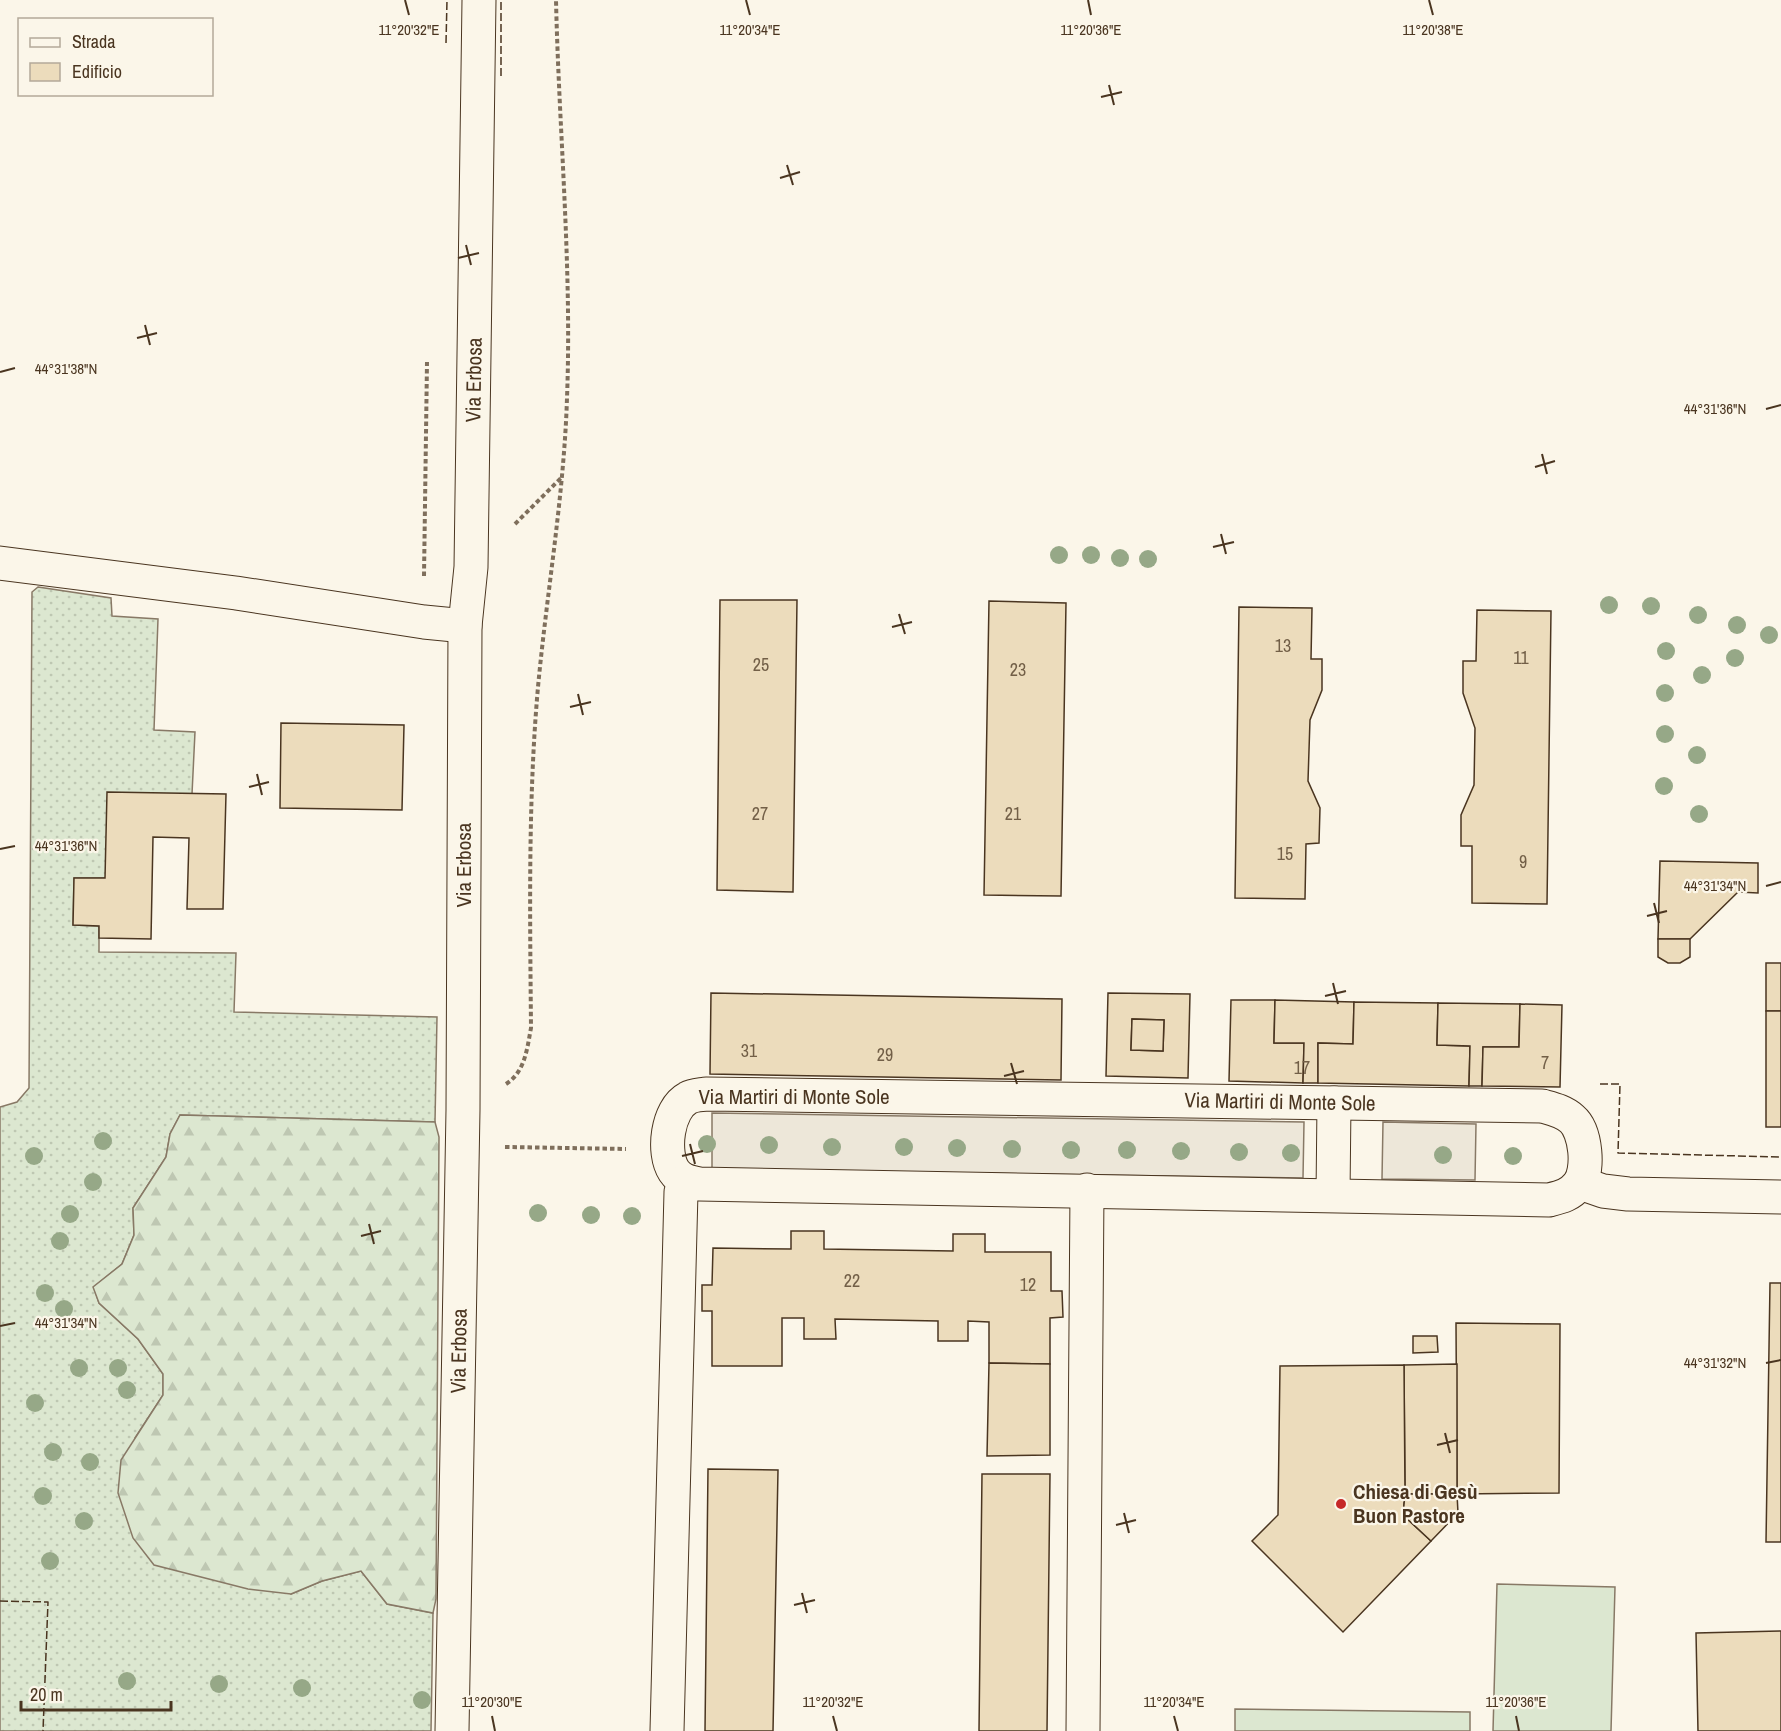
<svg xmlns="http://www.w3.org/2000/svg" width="1781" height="1731" viewBox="0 0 1781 1731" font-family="'Archivo Narrow',sans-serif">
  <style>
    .grass { fill: url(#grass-dots); stroke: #887966; stroke-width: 1.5 }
    .forest { fill: url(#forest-firs); stroke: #887966; stroke-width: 1.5 }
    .pitch { fill: #dce7d0; stroke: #887966; stroke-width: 1.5 }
    .parking { fill: #ede7d9; stroke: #887966; stroke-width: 1.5 }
    .building { fill: #ecdcbc; stroke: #4a3520; stroke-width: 1.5; fill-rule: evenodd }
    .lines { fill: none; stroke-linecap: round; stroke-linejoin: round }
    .minor-casing { stroke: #4a3520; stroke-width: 35 }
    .path { stroke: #7f6f5c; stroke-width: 4; stroke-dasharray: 4.5 3; stroke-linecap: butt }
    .minor { stroke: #fbf6e9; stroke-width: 33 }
    .fence { stroke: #4a3520; stroke-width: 1.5; stroke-dasharray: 8 3; stroke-linecap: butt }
    .tree { fill: #96a887 }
    .ticks { fill: none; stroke: #4a3520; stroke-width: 2 }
    .poi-dot { fill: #c62828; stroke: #fbf6e9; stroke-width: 2 }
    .labels { text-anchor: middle; stroke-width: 4.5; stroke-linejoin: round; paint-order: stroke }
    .number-label { font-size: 18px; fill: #725f47 }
    .street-label { font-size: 21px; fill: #4a3520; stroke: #fbf6e9 }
    .poi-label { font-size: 21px; font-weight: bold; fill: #4a3520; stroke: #fbf6e9; text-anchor: start }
    .ticks-label { font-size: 15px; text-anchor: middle; fill: #4a3520; stroke: #fbf6e9; stroke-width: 4.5; stroke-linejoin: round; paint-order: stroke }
  </style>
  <defs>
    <pattern id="grass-dots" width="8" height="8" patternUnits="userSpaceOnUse" patternTransform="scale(1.5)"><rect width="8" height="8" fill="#dce7d0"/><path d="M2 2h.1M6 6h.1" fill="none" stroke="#bec7b2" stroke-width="1.8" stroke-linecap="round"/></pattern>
    <pattern id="forest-firs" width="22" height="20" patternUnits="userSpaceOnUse" patternTransform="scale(1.5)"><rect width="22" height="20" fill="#dce7d0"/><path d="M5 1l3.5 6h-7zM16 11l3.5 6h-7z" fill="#bec7b2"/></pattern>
  </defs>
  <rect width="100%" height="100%" fill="#fbf6e9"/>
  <polygon class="grass" points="38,587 111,598 112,616 158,619 154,730 195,732 192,794 105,878 74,878 73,925 99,926 99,952 236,953 234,1012 437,1017 435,1122 180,1115 170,1134 166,1157 133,1208 134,1235 122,1264 94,1287 99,1303 138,1339 163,1374 163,1395 135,1438 291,1594 322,1581 361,1571 387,1604 433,1613 431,1731 0,1731 0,1107 17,1102 29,1088 32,592"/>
  <polygon class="forest" points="180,1115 435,1122 439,1137 436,1599 433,1613 387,1604 361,1571 322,1581 291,1594 248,1589 154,1565 133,1538 118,1493 121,1460 163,1395 163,1374 138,1339 99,1303 93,1287 122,1264 134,1235 133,1208 166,1157 170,1134"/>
  <g class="pitch">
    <polygon points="1497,1584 1615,1587 1611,1731 1493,1731"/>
    <polygon points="1235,1709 1470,1712 1470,1731 1235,1731"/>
  </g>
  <g class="parking">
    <polygon points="712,1113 1304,1122 1303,1178 712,1169"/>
    <polygon points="1383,1122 1476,1124 1475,1180 1382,1179"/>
  </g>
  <g class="building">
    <polygon points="720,600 797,600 793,892 717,890"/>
    <polygon points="989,601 1066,603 1061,896 984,895"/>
    <polygon points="1239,607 1312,608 1311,659 1322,659 1322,690 1310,720 1308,781 1320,808 1319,843 1306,844 1305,899 1235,898"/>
    <polygon points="1477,610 1551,611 1547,904 1472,903 1472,846 1461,846 1461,815 1474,785 1475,728 1463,693 1463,661 1476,661"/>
    <polygon points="281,723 404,725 402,810 280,808"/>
    <polygon points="107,792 226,794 223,909 187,909 189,838 153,837 151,939 99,938 99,926 73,925 74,878 105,878"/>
    <polygon points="1660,861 1758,863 1758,893 1738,892 1690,939 1658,939"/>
    <polygon points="1658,939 1690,939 1690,957 1680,963 1668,963 1658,957"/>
    <rect x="1766" y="963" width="15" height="48"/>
    <polygon points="711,993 1062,999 1061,1080 710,1074"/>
    <path d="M1108 993 1190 994 1188 1078 1106 1076ZM1132 1019 1164 1020 1163 1051 1131 1050Z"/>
    <polygon points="1231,1000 1275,1000 1274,1043 1304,1043 1303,1083 1229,1081"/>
    <polygon points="1275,1000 1354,1002 1353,1044 1318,1043 1318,1083 1303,1083 1304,1043 1274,1043"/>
    <polygon points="1354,1002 1438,1003 1437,1045 1470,1046 1469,1086 1318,1083 1318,1043 1353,1044"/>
    <polygon points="1438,1003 1520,1004 1519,1047 1483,1047 1482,1086 1469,1086 1470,1046 1437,1045"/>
    <polygon points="1520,1004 1562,1005 1560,1087 1482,1086 1483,1047 1519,1047"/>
    <rect x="1766" y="1011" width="15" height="116"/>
    <polygon points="1132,1019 1164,1020 1163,1051 1131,1050"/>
    <polygon points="791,1231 824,1231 824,1249 953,1251 953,1234 985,1234 985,1252 1051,1252 1051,1291 1062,1291 1063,1317 1050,1318 1050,1364 989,1363 989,1322 968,1321 968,1341 938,1341 938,1321 835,1319 836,1339 804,1339 804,1318 782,1318 782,1366 712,1366 712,1311 702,1311 702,1285 712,1285 713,1248 791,1249"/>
    <polygon points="1770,1283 1781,1283 1781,1542 1766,1542"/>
    <polygon points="1456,1323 1560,1324 1559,1493 1457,1494"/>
    <polygon points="1413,1336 1437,1336 1438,1352 1413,1353"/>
    <polygon points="989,1363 1050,1364 1050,1455 987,1456"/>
    <polygon points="1457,1364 1457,1494 1405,1494 1404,1365"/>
    <polygon points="1404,1365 1405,1494 1403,1515 1431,1541 1343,1632 1252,1541 1278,1515 1280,1366"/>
    <polygon points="708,1469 778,1470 773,1731 705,1731"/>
    <polygon points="982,1474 1050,1474 1047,1731 979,1731"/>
    <polygon points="1405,1494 1457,1494 1458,1513 1431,1541 1403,1515"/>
    <polygon points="1781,1631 1781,1731 1698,1731 1696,1633"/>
  </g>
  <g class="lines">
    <defs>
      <g id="minor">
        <polyline points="0,563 236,593 424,622 465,626"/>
        <path d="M706 1094 1542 1106C1553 1109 1563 1111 1572 1119 1586 1131 1590 1171 1578 1185 1570 1195 1561 1197 1549 1200L699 1184C689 1182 680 1180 674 1171 662 1153 667 1109 688 1098 693 1095 701 1095 706 1094Z"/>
        <polyline points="1580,1183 1603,1191 1628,1194 1781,1197"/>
        <polyline points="1333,1195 1334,1103"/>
        <polyline points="452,1731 463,1110 465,626 471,567 479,0"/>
        <polyline points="667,1731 681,1192 685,1181"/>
        <polyline points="1083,1731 1087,1190"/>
      </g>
    </defs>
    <use href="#minor" class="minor-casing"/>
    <g class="path">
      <polyline points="515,524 561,478"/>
      <polyline points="424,576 427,362"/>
      <path d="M506 1084C525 1072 527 1049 531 1028 530 914 528 800 538 687 547 591 564 495 567 398 572 265 559 133 556 0"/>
      <polyline points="505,1147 626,1149"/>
    </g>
    <use href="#minor" class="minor"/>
    <g class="fence">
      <polyline points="446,43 447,0"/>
      <polyline points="501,76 501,0"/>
      <polyline points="1600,1084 1620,1084 1618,1153 1781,1157"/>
      <polyline points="0,1601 48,1602 43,1731"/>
    </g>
  </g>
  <g class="tree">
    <circle cx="1059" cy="555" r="9"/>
    <circle cx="1091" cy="555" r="9"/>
    <circle cx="1120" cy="558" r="9"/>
    <circle cx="1148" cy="559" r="9"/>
    <circle cx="1609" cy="605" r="9"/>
    <circle cx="1651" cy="606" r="9"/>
    <circle cx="1698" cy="615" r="9"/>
    <circle cx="1737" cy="625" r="9"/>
    <circle cx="1769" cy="635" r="9"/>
    <circle cx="1666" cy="651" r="9"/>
    <circle cx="1735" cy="658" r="9"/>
    <circle cx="1702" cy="675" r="9"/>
    <circle cx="1665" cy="693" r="9"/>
    <circle cx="1665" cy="734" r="9"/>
    <circle cx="1697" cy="755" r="9"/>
    <circle cx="1664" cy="786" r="9"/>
    <circle cx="1699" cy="814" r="9"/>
    <circle cx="103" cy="1141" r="9"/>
    <circle cx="707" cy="1144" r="9"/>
    <circle cx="769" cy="1145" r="9"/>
    <circle cx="832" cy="1147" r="9"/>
    <circle cx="904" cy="1147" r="9"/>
    <circle cx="957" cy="1148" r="9"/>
    <circle cx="1012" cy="1149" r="9"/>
    <circle cx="1071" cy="1150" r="9"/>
    <circle cx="1127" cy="1150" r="9"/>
    <circle cx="1181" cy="1151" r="9"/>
    <circle cx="1239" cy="1152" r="9"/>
    <circle cx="1291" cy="1153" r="9"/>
    <circle cx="1443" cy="1155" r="9"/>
    <circle cx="34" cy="1156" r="9"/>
    <circle cx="1513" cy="1156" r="9"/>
    <circle cx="93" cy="1182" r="9"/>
    <circle cx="538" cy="1213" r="9"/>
    <circle cx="70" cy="1214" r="9"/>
    <circle cx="591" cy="1215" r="9"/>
    <circle cx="632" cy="1216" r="9"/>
    <circle cx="60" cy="1241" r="9"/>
    <circle cx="45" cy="1293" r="9"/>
    <circle cx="64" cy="1309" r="9"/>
    <circle cx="79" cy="1368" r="9"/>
    <circle cx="118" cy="1368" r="9"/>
    <circle cx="127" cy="1390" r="9"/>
    <circle cx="35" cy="1403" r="9"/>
    <circle cx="53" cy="1452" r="9"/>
    <circle cx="90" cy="1462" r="9"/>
    <circle cx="43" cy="1496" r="9"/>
    <circle cx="84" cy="1521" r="9"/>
    <circle cx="50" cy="1561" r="9"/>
    <circle cx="127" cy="1681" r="9"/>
    <circle cx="219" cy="1684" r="9"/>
    <circle cx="302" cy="1688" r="9"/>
    <circle cx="422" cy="1700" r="9"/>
  </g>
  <path class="ticks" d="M405 0 409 15M746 0 750 15M1088 0 1091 15M1429 0 1433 15M1109 85 1114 105M1101 97 1122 92M787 165 793 185M780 178 800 172M466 245 471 265M458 258 479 253M145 325 150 345M137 338 157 333M0 372 15 368M1766 409 1781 405M1542 454 1547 474M1535 467 1555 461M1221 534 1226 554M1213 547 1234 542M899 614 905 634M892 627 912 622M578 694 583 715M570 707 591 702M257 774 262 795M249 787 269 782M0 849 15 846M1766 886 1781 882M1654 903 1659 923M1647 916 1667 911M1333 983 1338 1004M1325 996 1346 991M1011 1063 1017 1084M1004 1076 1024 1071M690 1144 695 1164M682 1156 703 1151M369 1224 374 1244M361 1236 381 1231M0 1326 15 1323M1766 1363 1781 1360M1445 1433 1450 1453M1437 1445 1458 1440M1124 1513 1129 1533M1116 1525 1136 1520M802 1593 807 1613M794 1605 815 1600M492 1716 495 1731M833 1716 837 1731M1174 1716 1178 1731M1516 1716 1519 1731"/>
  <circle class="poi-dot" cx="1341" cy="1504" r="6"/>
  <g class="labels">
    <g class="number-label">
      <text x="1283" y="652">13</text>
      <text x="1521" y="664">11</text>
      <text x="761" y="671">25</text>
      <text x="1018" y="676">23</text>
      <text x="760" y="820">27</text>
      <text x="1013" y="820">21</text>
      <text x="1285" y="860">15</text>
      <text x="1523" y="868">9</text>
      <text x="749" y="1057">31</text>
      <text x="885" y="1061">29</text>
      <text x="1545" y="1069">7</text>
      <text x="1302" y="1074">17</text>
      <text x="852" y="1287">22</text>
      <text x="1028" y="1291">12</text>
    </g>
    <g class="street-label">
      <text transform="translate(474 380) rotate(-89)" y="7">Via Erbosa</text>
      <text transform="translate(464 865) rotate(-90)" y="7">Via Erbosa</text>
      <text x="794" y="1104">Via Martiri di Monte Sole</text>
      <text transform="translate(1280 1102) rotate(1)" y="7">Via Martiri di Monte Sole</text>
      <text transform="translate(459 1351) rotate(-89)" y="7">Via Erbosa</text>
    </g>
    <g class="poi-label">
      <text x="1353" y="1499">Chiesa di Gesù<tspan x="1353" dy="24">Buon Pastore</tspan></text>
    </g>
  </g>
  <g class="ticks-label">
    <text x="409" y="35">11°20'32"E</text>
    <text x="750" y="35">11°20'34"E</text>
    <text x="1091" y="35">11°20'36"E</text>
    <text x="1433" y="35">11°20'38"E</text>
    <text x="66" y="374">44°31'38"N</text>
    <text x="1715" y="414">44°31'36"N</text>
    <text x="66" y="851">44°31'36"N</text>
    <text x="1715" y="891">44°31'34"N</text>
    <text x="66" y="1328">44°31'34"N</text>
    <text x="1715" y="1368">44°31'32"N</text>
    <text x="492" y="1707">11°20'30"E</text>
    <text x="833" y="1707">11°20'32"E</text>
    <text x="1174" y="1707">11°20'34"E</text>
    <text x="1516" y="1707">11°20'36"E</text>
  </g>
  <rect x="18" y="18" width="195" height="78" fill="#fbf6e9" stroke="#b4a999" stroke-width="1.5"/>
  <rect x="30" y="38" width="30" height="9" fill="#fbf6e9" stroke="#b4a999" stroke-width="1.5"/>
  <text x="72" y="48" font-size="18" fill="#4a3520">Strada</text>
  <rect x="30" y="63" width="30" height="18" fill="#ecdcbc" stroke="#b4a999" stroke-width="1.5"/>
  <text x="72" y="78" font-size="18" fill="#4a3520">Edificio</text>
  <path d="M21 1701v9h150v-9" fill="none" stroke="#4a3520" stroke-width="3"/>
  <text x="30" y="1701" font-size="18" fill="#4a3520" stroke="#fbf6e9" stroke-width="4.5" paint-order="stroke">20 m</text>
</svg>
